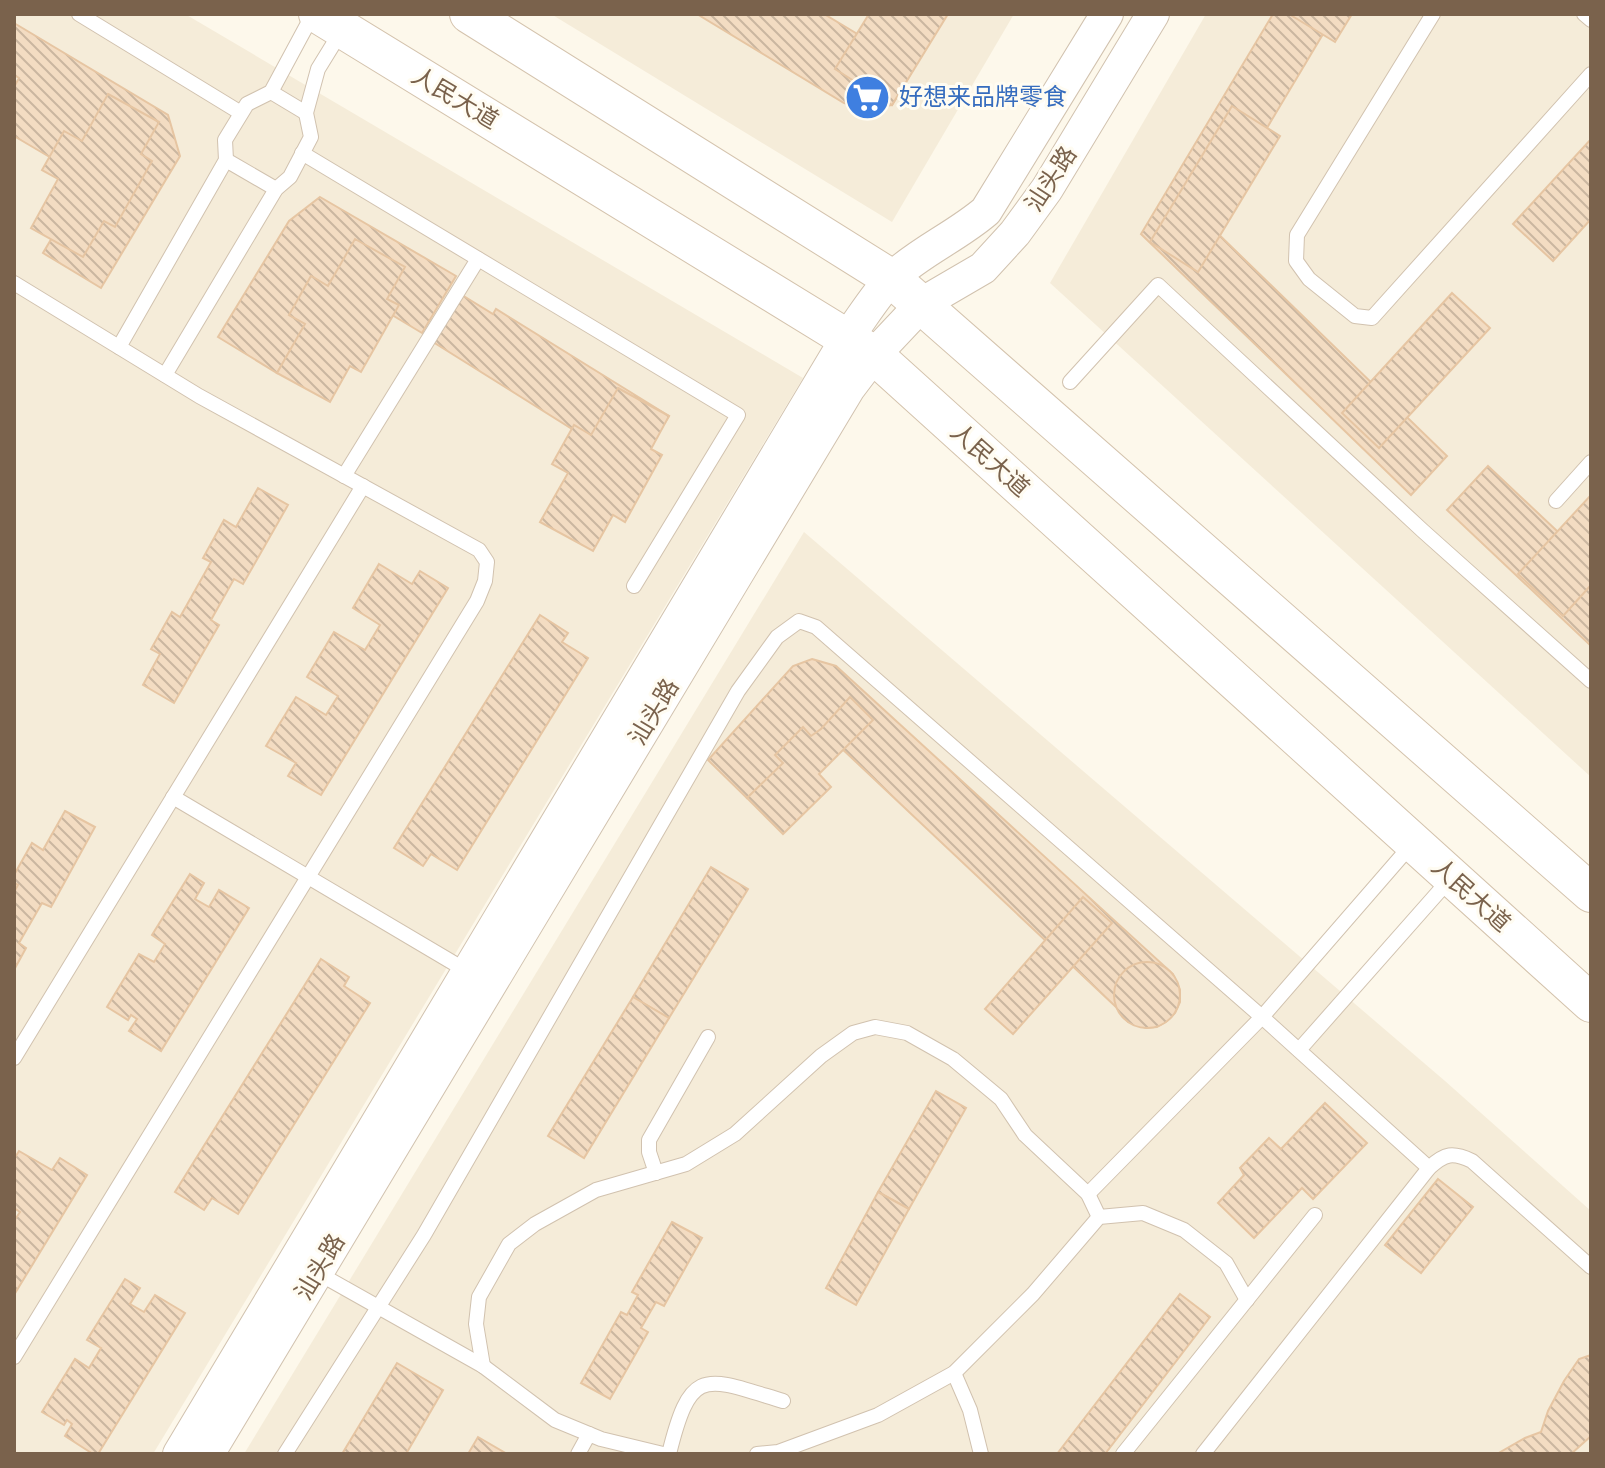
<svg xmlns="http://www.w3.org/2000/svg" width="1605" height="1468" viewBox="0 0 1605 1468" font-family="'PT Sans','Noto Sans SC',sans-serif">
  <style>
    .residential { fill: #f5ecd9 }
    .building { fill: url(#building-back-hatch); stroke: #e6c5a2; stroke-width: 2 }
    .lines { fill: none; stroke-linecap: round; stroke-linejoin: round }
    .service-casing { stroke: #d1c2af; stroke-width: 16 }
    .tertiary-casing { stroke: #d1c2af; stroke-width: 34 }
    .secondary-casing { stroke: #d4c3ad; stroke-width: 40 }
    .service { stroke: #fff; stroke-width: 14 }
    .tertiary { stroke: #fff; stroke-width: 32 }
    .secondary { stroke: #fff; stroke-width: 38 }
    .labels { text-anchor: middle; stroke-width: 6; stroke-linejoin: round; paint-order: stroke }
    .shop-label { font-size: 24px; fill: #366cbe; stroke: #fffcf2; text-anchor: start }
    .street-label { font-size: 24px; fill: #7a624c; stroke: #fffcf2 }
  </style>
  <defs>
    <pattern id="building-back-hatch" width="6" height="6" patternUnits="userSpaceOnUse" patternTransform="scale(2)"><rect width="6" height="6" fill="#f3dcc2"/><path d="M-1 5l2 2M0 0l6 6M5-1l2 2" fill="none" stroke="#cab6a0"/></pattern>
  </defs>
  <rect width="100%" height="100%" fill="#fdf8eb"/>
  <g class="residential">
    <polygon points="14,14 185,14 803,378 153,1454 14,1454"/>
    <polygon points="551,14 1014,14 892,222"/>
    <polygon points="1206,14 1591,14 1591,777 1050,283"/>
    <polygon points="804,532 1445,1081 1591,1211 1591,1454 244,1454"/>
  </g>
  <g class="building">
    <polygon points="697,14 824,14 914,68 892,105 868,108 844,103"/>
    <polygon points="869,14 948,14 892,105 835,69"/>
    <polygon points="1273,14 1335,14 1209,225 1447,456 1411,495 1141,234"/>
    <polygon points="1289,14 1352,14 1335,42"/>
    <polygon points="14,23 168,115 180,156 101,288 43,253 87,179 14,136 14,87 19,78 14,75"/>
    <polygon points="108,94 159,122 141,154 152,161 115,227 104,221 83,257 31,228 58,179 42,170 64,131 82,141"/>
    <polygon points="1232,106 1280,136 1198,272 1150,242"/>
    <polygon points="1591,139 1591,219 1553,261 1513,224"/>
    <polygon points="320,197 456,276 422,333 332,279 277,373 218,337 289,221"/>
    <polygon points="355,239 405,267 387,299 399,305 361,372 350,366 330,402 277,373 305,324 289,315 311,276 328,286"/>
    <polygon points="1452,293 1490,328 1379,448 1342,413"/>
    <polygon points="462,295 493,314 496,309 669,416 636,469 433,342"/>
    <polygon points="618,388 669,416 651,449 662,455 625,522 613,515 593,551 540,522 568,473 552,464 574,425 591,435"/>
    <polygon points="1488,466 1591,563 1591,646 1447,510"/>
    <polygon points="258,488 288,505 243,584 234,579 211,620 219,625 174,703 143,685 160,654 151,649 172,612 180,617 211,562 203,558 224,520 236,527"/>
    <polygon points="1591,495 1591,585 1563,616 1518,574"/>
    <polygon points="379,564 412,584 420,571 448,588 321,795 288,776 296,763 266,746 296,697 326,715 338,696 307,677 334,632 365,650 380,625 353,608"/>
    <polygon points="540,615 568,633 562,642 588,658 457,870 431,854 423,866 394,848"/>
    <polygon points="812,659 836,666 1173,974 1180,990 1180,1002 1175,1013 1167,1021 1157,1027 1146,1028 1128,1022 1116,1007 821,729 747,798 708,760 793,666"/>
    <polygon points="850,697 873,720 819,774 831,787 783,834 747,798 783,763 775,755 803,727 811,736 821,729"/>
    <polygon points="65,811 95,827 51,907 42,903 19,943 26,948 14,970 14,892 18,885 14,883 14,875 32,843 43,850"/>
    <polygon points="711,867 748,889 669,1018 633,997"/>
    <polygon points="190,874 204,883 195,899 209,907 219,890 249,908 161,1051 129,1031 137,1019 131,1015 128,1020 107,1007 139,954 154,962 165,944 152,935"/>
    <polygon points="1083,897 1112,923 1013,1034 985,1009"/>
    <polygon points="321,959 349,977 344,986 370,1003 238,1214 212,1198 204,1210 175,1192"/>
    <circle cx="1147" cy="995" r="33"/>
    <polygon points="633,997 669,1018 584,1158 548,1136"/>
    <polygon points="936,1091 966,1108 909,1209 878,1192"/>
    <polygon points="1325,1103 1367,1143 1313,1199 1302,1188 1254,1238 1218,1203 1244,1175 1240,1168 1269,1138 1281,1149"/>
    <polygon points="19,1151 52,1170 60,1158 87,1175 14,1295 14,1221 20,1212 14,1208 14,1159"/>
    <polygon points="1438,1179 1473,1207 1421,1273 1385,1245"/>
    <polygon points="878,1192 909,1209 856,1305 826,1288"/>
    <polygon points="672,1222 702,1238 664,1306 656,1302 641,1328 648,1332 610,1399 581,1383 621,1312 627,1315 638,1295 632,1292"/>
    <polygon points="125,1279 140,1288 130,1304 144,1312 155,1295 185,1313 98,1454 93,1454 65,1436 72,1424 67,1420 64,1425 42,1412 75,1359 89,1368 101,1348 87,1340"/>
    <polygon points="1180,1294 1210,1317 1105,1454 1057,1454"/>
    <polygon points="1591,1355 1591,1436 1571,1454 1497,1454 1525,1438 1541,1432 1548,1411 1564,1381 1579,1359"/>
    <polygon points="397,1363 443,1390 406,1454 342,1454"/>
    <polygon points="478,1437 507,1454 468,1454"/>
  </g>
  <g class="lines">
    <defs>
      <g id="service">
        <polyline points="79,14 241,113"/>
        <polyline points="1433,14 1297,235 1296,261 1309,279 1355,316 1372,318 1591,74"/>
        <polyline points="1584,14 1591,20"/>
        <polyline points="271,92 306,113"/>
        <polyline points="302,153 738,415 634,586"/>
        <polyline points="226,160 276,189"/>
        <polyline points="14,283 199,396 479,550 487,562 485,581 477,601 14,1357"/>
        <polyline points="119,347 226,160 225,140 247,104 271,92 313,14"/>
        <polyline points="165,375 276,189 290,177 311,137 306,113 318,69 342,30"/>
        <polyline points="1070,382 1158,285 1423,531 1591,681"/>
        <polyline points="344,476 478,259"/>
        <polyline points="1556,501 1591,462"/>
        <polyline points="173,797 467,971"/>
        <polyline points="1299,1050 1450,879"/>
        <polyline points="14,1058 363,486"/>
        <polyline points="656,1173 649,1152 649,1140 708,1037"/>
        <polyline points="1088,1194 1262,1017 1413,843"/>
        <polyline points="316,1272 483,1366 555,1420 601,1439 663,1454"/>
        <polyline points="483,1366 476,1324 479,1297 509,1244 535,1224 596,1190 686,1164 735,1134 821,1056 853,1033 875,1027 907,1033 953,1059 1001,1099 1025,1135 1088,1194 1099,1217"/>
        <polyline points="954,1373 970,1410 981,1454"/>
        <polyline points="285,1454 424,1235 738,691 777,637 799,621 816,627 1262,1017 1429,1168"/>
        <polyline points="578,1454 589,1434"/>
        <path d="M669 1454C691 1365 704 1377 783 1401"/>
        <polyline points="757,1454 778,1452 878,1415 954,1373 1033,1294 1099,1217 1143,1213 1184,1230 1226,1263 1247,1300"/>
        <polyline points="1123,1454 1315,1215"/>
        <path d="M1203 1454 1429 1168C1445 1153 1453 1152 1472 1161L1591 1267"/>
      </g>
      <g id="tertiary">
        <path d="M179 1454 847 338C862 318 876 294 893 277 921 251 957 236 986 211L1107 14"/>
        <polyline points="208,1454 849,388 874,355 923,303 983,268 1015,233 1047,189 1153,14"/>
      </g>
      <g id="secondary">
        <polyline points="318,14 874,355 1591,1003"/>
        <polyline points="469,14 892,279 1591,893"/>
      </g>
    </defs>
    <use href="#service" class="service-casing"/>
    <use href="#tertiary" class="tertiary-casing"/>
    <use href="#secondary" class="secondary-casing"/>
    <use href="#service" class="service"/>
    <use href="#tertiary" class="tertiary"/>
    <use href="#secondary" class="secondary"/>
  </g>
  <defs>
    <symbol id="supermarket-disc" viewBox="-11 -11 22 22"><circle r="9.5" fill="#3f7fe0" stroke="#fffcf2"/><path d="M-6-5.5h2.5l.6 2H6L4.5 2H-2.5L-4.4-4H-6ZM-1.5 3.2a1.3 1.3 0 1 0 .1 0ZM3 3.2a1.3 1.3 0 1 0 .1 0Z" fill="#fff"/></symbol>
  </defs>
  <g fill-rule="evenodd">
    <use href="#supermarket-disc" x="842" y="72" width="51" height="51"/>
  </g>
  <g class="labels">
    <g class="shop-label">
      <text x="899" y="105">好想来品牌零食</text>
    </g>
    <g class="street-label">
      <text transform="translate(455 98) rotate(31)" y="8">人民大道</text>
      <text transform="translate(1051 179) rotate(-57)" y="8">汕头路</text>
      <text transform="translate(990 460) rotate(42)" y="8">人民大道</text>
      <text transform="translate(654 712) rotate(-59)" y="8">汕头路</text>
      <text transform="translate(1471 895) rotate(42)" y="8">人民大道</text>
      <text transform="translate(320 1267) rotate(-59)" y="8">汕头路</text>
    </g>
  </g>
  <rect width="1605" height="1468" fill="none" stroke="#7a624c" stroke-width="32"/>
</svg>
